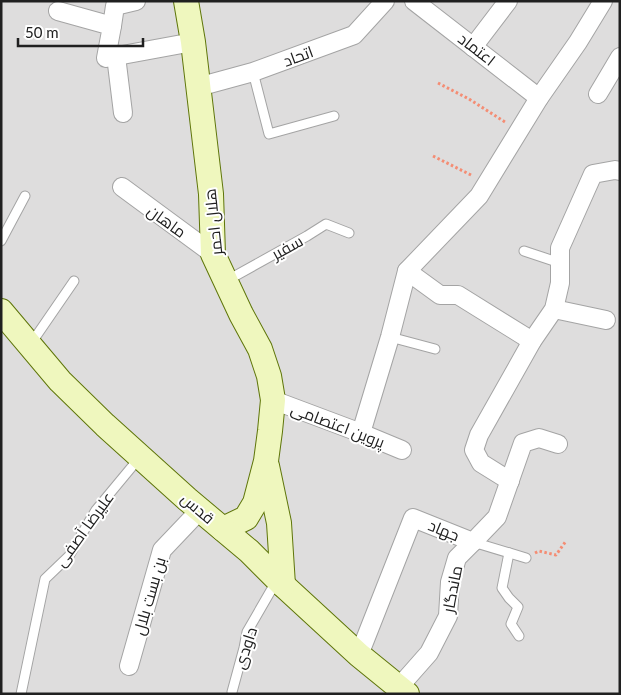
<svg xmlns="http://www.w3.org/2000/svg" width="621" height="695" viewBox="0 0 621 695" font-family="Lato,Cairo,sans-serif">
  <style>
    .residential { fill: #dedddd }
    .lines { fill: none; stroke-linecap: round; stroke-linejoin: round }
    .lane-casing { stroke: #a4a4a4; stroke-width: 11 }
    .street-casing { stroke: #a4a4a4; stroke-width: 20 }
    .secondary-casing { stroke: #5e7509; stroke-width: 26 }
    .path { stroke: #f48d74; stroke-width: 3; stroke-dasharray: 2.5 2.5; stroke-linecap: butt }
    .lane { stroke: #fff; stroke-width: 9 }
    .street { stroke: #fff; stroke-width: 18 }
    .secondary { stroke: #eff7be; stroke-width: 24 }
    .labels { text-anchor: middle; stroke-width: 4; stroke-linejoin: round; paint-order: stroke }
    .street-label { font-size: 16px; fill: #202020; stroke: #fff }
  </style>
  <rect width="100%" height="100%" fill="#f0eee7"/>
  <rect class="residential" x="1" y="1" width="619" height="693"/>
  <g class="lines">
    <defs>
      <g id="lane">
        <polyline points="253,72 269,134 334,116"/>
        <polyline points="1,241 25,196"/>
        <polyline points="524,251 560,263"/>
        <polyline points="226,281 307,236 326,224 349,233"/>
        <polyline points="390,337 435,349"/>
        <polyline points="30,345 74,281"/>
        <polyline points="473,542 526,558"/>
        <polyline points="509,553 502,588 509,598 518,607 511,624 519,636"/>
        <polyline points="232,692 244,648 247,632 277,580"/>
        <polyline points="21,694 45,579 69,556 96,510 140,457"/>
      </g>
      <g id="street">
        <polyline points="414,1 539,98"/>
        <polyline points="58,11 112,26 106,58 193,42"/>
        <polyline points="112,26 115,6 136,1"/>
        <polyline points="473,47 508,1"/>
        <polyline points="116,56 123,113"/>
        <polyline points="198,87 253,72 354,35 385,1"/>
        <polyline points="598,94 620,57"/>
        <polyline points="122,187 213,254"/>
        <polyline points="407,271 440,295 458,295 532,341"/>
        <polyline points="554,309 606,320"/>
        <polyline points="273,400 361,433 402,450"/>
        <polyline points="361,433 390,337 407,271 479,196 539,98 578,42 603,1"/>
        <polyline points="510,481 481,463 474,450 479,435 532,341 554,309 560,283 560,248 593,174 615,170 620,171"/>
        <polyline points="359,655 413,518 473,542 497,517 523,443 539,438 558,444"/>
        <polyline points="129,666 162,550 200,510"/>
        <polyline points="399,687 429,653 448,616 450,582 457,558 473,542"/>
      </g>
      <g id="secondary">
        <polyline points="186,1 193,42 211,194 213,254 241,314 260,349 269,376 273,400 270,431 266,461 255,503 246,518 223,529"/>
        <polyline points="1,311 60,381 105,425 187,499 249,551 283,585 359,655 407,694"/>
        <polyline points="267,466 279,523 283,585"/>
      </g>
    </defs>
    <use href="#lane" class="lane-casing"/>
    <use href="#street" class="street-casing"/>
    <use href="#secondary" class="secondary-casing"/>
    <g class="path">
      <polyline points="438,83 469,99 505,122"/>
      <polyline points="433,156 473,176"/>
      <polyline points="535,553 539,551 556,555 566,541"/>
    </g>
    <use href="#lane" class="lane"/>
    <use href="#street" class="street"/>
    <use href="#secondary" class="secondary"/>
  </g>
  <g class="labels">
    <g class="street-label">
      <text transform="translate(477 49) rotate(38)" y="6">اعتماد</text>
      <text transform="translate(298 56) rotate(-20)" y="6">اتحاد</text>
      <text transform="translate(167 221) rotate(36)" y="6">ماهان</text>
      <text transform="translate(213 222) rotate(-96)" y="6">هلال احمر</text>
      <text transform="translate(287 247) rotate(-29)" y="6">سفیر</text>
      <text transform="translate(338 425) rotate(21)" y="6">پروین اعتصامی</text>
      <text transform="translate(198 508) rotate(41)" y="6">قدس</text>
      <text transform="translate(84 529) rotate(-54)" y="6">علیرضا آصفی</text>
      <text transform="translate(444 530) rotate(22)" y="6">جهاد</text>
      <text transform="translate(452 589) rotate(-79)" y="6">ماندگار</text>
      <text transform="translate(149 596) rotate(-74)" y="6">بن بست بلال</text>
      <text transform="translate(245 648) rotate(-72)" y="6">داودی</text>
    </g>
  </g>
  <rect width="621" height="695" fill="none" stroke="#202020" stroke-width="5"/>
  <path d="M18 38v8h125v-8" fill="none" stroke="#202020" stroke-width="2.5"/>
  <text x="25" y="38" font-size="15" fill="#202020" stroke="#ffffff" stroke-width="4" paint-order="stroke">50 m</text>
</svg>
